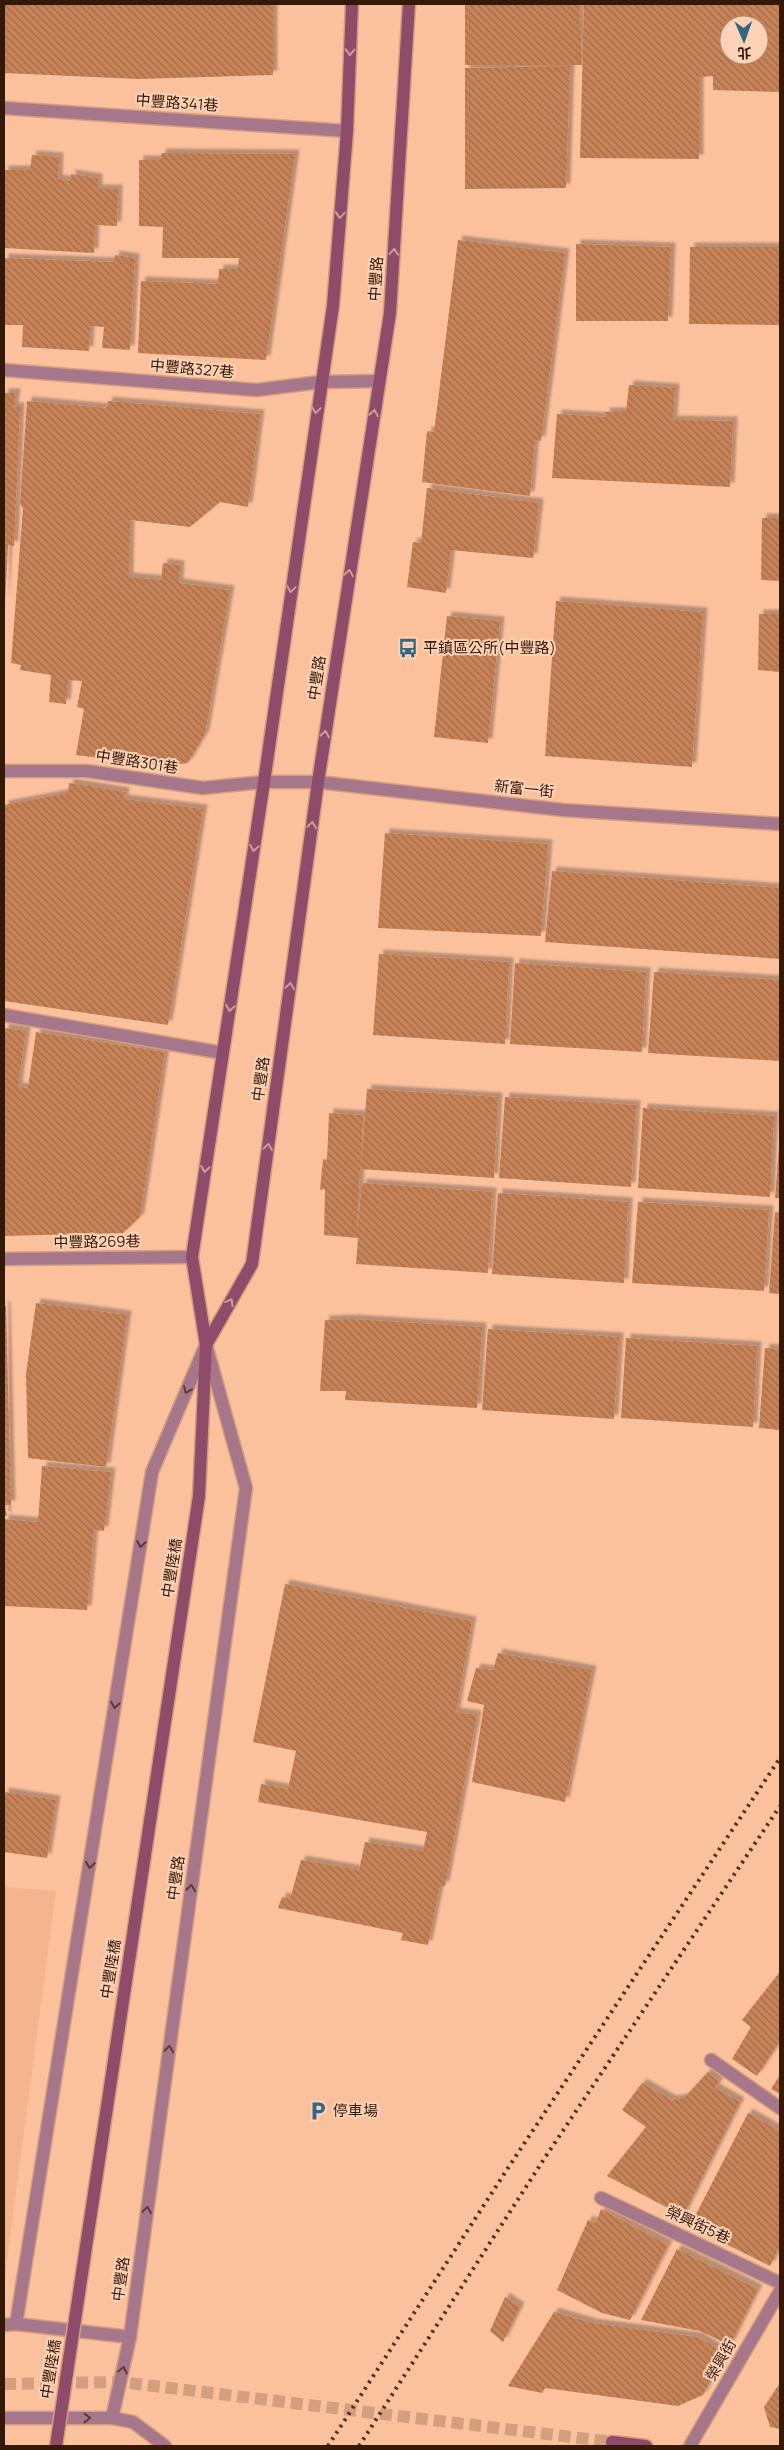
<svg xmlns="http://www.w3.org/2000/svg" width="784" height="2450" viewBox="0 0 784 2450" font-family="Manrope,'Noto Sans TC',sans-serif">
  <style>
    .built { fill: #f4b58e }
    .building { fill: url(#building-back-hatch); fill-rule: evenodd; filter: url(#shadow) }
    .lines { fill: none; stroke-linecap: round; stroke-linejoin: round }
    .street-tunnel { stroke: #d39f7f; stroke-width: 12; stroke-dasharray: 12 6; stroke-linecap: butt }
    .lane-casing { stroke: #d39f7f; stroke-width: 15 }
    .street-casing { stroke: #d39f7f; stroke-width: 15 }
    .secondary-casing { stroke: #d39f7f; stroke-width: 15 }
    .lane { stroke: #a6778a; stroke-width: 12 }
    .street { stroke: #a6778a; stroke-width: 12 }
    .secondary { stroke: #8e4b6a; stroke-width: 12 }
    .rail { stroke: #4f301b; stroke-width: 4; stroke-dasharray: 2.5 5; stroke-linecap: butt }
    .secondary-bridge-casing { stroke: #d39f7f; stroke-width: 15; stroke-linecap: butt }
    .secondary-bridge { stroke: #8e4b6a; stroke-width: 12 }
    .oneway { stroke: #d19c98 }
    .oneway2 { stroke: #5c3a35 }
    .labels { text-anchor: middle; stroke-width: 4; stroke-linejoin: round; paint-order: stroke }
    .street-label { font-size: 15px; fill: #341907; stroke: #fed2b7 }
    .poi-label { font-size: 15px; fill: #341907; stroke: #fed2b7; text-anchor: start }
  </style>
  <defs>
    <pattern id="building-back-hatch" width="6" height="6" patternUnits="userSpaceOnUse" patternTransform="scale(1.25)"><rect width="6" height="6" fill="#c78358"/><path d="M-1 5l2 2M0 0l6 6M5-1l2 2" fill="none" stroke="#a26a47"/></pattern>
    <filter id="shadow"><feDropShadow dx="4.5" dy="-4.5" stdDeviation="1" flood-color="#0004"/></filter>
  </defs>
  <rect width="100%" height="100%" fill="#fbc19d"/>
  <polygon class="built" points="4,1887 56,1891 4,2283"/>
  <g class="building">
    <polygon points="4,4 273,4 273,75 138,79 4,73"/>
    <polygon points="465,4 580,4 582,65 465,65"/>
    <path d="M584 4H780V92L713 90V76L699 77V159L580 158ZM729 25H759V55H729Z"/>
    <polygon points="570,66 566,188 465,189 465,68"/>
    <polygon points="162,153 295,154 266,360 138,353 141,281 218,284 219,269 238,269 239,258 162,258 163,227 139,226 139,160 160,160"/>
    <polygon points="32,155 59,157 58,179 71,181 71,174 98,178 98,189 118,189 117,226 95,225 94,253 4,248 4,170 30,170"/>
    <polygon points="458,240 565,253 541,441 535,440 530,496 422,482 427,431 434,432"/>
    <polygon points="576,244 671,247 668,321 576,321"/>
    <polygon points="690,247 780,247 780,325 689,324"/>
    <polygon points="115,255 135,258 130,350 102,348 104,327 90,326 89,351 22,347 23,325 4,325 4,258 114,262"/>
    <polygon points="629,385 675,388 673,420 733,421 730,487 552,478 557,414 606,417 605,412 626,412"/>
    <polygon points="4,393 16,393 14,407 20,407 14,546 8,545 5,603"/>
    <polygon points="27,401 107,408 108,401 260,414 248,507 220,502 190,527 130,520 129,577 161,580 163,563 180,565 179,583 230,590 205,734 188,763 164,766 76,755 84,709 77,707 82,681 68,680 66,704 49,702 51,675 20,670 21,665 11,663 23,508 20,504"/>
    <polygon points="427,488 539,503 533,558 451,550 446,593 407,587 413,542 421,543"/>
    <polygon points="762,518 780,518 780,581 761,580"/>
    <polygon points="556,601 703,612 692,767 545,756"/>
    <polygon points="759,614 780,614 780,672 758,670"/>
    <polygon points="447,616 500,621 488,743 434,737"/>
    <polygon points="69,783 125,792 124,799 203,809 168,1025 4,1001 4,805 68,793"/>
    <polygon points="385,833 548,844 541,936 378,928"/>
    <polygon points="552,871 780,888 780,959 545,942"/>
    <polygon points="379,954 509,962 505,1044 373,1035"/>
    <polygon points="515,963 646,972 642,1052 510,1044"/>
    <polygon points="654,972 780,980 780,1061 648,1053"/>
    <polygon points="4,1028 26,1031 18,1087 28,1088 36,1032 165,1052 140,1217 123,1233 4,1236"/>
    <polygon points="367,1089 498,1097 494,1178 360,1169 357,1233 362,1183 492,1192 488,1273 356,1264 358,1238 324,1235 325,1189 320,1190 323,1159 327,1160 329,1113 363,1115 361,1167"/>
    <polygon points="505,1097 636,1105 631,1187 499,1178"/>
    <polygon points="643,1108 774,1116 770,1197 638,1188"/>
    <polygon points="779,1147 780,1147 780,1198 775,1198"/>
    <polygon points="498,1193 628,1202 624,1283 492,1274"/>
    <polygon points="638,1202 769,1210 764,1291 632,1283"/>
    <polygon points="775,1212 780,1213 780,1294 769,1293"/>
    <polygon points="36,1303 127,1315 106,1467 28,1458 26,1374"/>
    <polygon points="4,1306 6,1306 11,1505 5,1505 7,1516 4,1516"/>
    <polygon points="351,1319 482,1327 477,1408 345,1400 346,1391 320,1391 325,1320"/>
    <polygon points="488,1329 619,1337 614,1419 482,1410"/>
    <polygon points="626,1338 757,1346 753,1427 621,1418"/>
    <polygon points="765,1348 780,1349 780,1430 759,1428"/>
    <polygon points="42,1466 111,1472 104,1531 94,1530 87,1610 4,1606 4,1519 38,1522"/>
    <polygon points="285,1584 472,1621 456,1712 477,1715 445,1886 440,1886 428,1945 401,1940 403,1933 278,1908 282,1897 290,1899 301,1860 359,1870 365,1842 423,1851 427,1832 258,1802 261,1784 288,1789 296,1751 253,1742"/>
    <polygon points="498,1653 592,1670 565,1802 472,1782 484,1705 467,1701 476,1668 493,1670"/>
    <polygon points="4,1792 56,1800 47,1858 4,1852"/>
    <polygon points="779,1973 780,2041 757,2076 732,2059 751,2027 742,2020"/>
    <polygon points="708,2072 719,2082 715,2088 740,2102 683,2216 607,2176 646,2127 622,2110 642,2083 672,2100 684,2098"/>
    <polygon points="780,2075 780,2094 771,2089"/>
    <polygon points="748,2113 780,2131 780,2246 770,2266 690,2226"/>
    <polygon points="601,2209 668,2245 630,2320 602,2313 557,2290 588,2220 596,2223"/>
    <polygon points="677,2249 758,2289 730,2345 700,2331 641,2320"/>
    <polygon points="505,2297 520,2307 503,2342 490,2331"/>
    <polygon points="554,2312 592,2323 698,2337 725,2353 703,2395 678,2406 545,2388 542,2393 508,2386"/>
    <polygon points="780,2383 780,2429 770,2427 764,2407"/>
  </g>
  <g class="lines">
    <polyline class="street-tunnel" points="4,2384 121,2382 612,2442"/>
    <defs>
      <g id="lane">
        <polyline points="4,108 347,131"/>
        <polyline points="4,370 257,390 320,382 378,381"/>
        <polyline points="4,771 87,771 203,788 264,782"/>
        <polyline points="4,1015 223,1053"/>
        <polyline points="4,1259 192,1257"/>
        <polyline points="711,2060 780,2108"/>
        <polyline points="601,2198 780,2283"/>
        <polyline points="16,2324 130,2337"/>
        <polyline points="4,2325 16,2324 152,1472 205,1347"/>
        <polyline points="4,2418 112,2418 133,2422 165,2446"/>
        <polyline points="112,2418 130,2337 246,1488 207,1348"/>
        <polyline points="690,2446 780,2291"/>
      </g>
      <polyline id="street" points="264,782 318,782 563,810 780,824"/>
      <g id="secondary">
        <polyline points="206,1345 252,1264 318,782 390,313 409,4"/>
        <polyline points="199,1496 206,1345 192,1257 264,782 333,306 347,131 352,4"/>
        <polyline points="612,2442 646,2446"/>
      </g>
    </defs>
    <use href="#lane" class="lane-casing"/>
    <use href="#street" class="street-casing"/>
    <use href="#secondary" class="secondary-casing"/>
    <use href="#lane" class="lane"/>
    <use href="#street" class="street"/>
    <use href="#secondary" class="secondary"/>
    <g class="rail">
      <polyline points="328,2446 506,2171 780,1758"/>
      <polyline points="359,2446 544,2159 780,1806"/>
    </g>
    <defs>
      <polyline id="secondary-bridge" points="56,2446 199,1496"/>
    </defs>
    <use href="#secondary-bridge" class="secondary-bridge-casing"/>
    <use href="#secondary-bridge" class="secondary-bridge"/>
  </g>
  <defs><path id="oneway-chevron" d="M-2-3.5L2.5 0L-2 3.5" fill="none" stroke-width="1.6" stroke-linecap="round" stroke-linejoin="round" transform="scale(1.25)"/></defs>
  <g class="oneway">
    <use href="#oneway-chevron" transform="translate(350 52) rotate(92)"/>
    <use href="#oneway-chevron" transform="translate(340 215) rotate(95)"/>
    <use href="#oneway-chevron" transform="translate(394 252) rotate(-86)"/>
    <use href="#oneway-chevron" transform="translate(316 410) rotate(98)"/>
    <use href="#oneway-chevron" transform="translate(374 413) rotate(-81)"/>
    <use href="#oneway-chevron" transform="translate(349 573) rotate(-81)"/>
    <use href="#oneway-chevron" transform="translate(291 589) rotate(98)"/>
    <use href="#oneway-chevron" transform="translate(325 734) rotate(-81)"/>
    <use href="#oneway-chevron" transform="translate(312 825) rotate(-82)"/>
    <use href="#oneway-chevron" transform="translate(254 848) rotate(99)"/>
    <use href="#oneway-chevron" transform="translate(290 986) rotate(-82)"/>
    <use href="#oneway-chevron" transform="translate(230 1008) rotate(99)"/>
    <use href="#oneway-chevron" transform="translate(268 1147) rotate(-82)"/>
    <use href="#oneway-chevron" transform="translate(205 1169) rotate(99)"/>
    <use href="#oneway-chevron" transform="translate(230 1302) rotate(-61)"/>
  </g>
  <g class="oneway2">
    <use href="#oneway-chevron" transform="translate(187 1390) rotate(113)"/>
    <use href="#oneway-chevron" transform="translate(141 1544) rotate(99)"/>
    <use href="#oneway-chevron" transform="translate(115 1705) rotate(99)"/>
    <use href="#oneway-chevron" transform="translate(90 1865) rotate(99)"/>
    <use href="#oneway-chevron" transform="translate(191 1888) rotate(-82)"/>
    <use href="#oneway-chevron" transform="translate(169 2049) rotate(-82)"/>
    <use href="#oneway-chevron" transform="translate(147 2210) rotate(-82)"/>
    <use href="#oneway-chevron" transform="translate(123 2370) rotate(-78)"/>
    <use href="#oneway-chevron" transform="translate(87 2418)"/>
  </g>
  <defs>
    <symbol id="bus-bare" viewBox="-9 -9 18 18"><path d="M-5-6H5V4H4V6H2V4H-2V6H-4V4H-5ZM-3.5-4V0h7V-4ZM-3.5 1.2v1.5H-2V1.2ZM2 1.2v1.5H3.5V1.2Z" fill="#306782" stroke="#fed2b7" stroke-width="2.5" paint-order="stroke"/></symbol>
    <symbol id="parking-bare" viewBox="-9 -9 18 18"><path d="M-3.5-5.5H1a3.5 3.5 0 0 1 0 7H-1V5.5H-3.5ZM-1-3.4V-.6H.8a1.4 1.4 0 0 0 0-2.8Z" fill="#306782" stroke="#fed2b7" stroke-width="2.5" paint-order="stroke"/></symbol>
  </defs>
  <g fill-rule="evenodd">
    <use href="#bus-bare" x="394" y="634" width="28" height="28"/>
    <use href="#parking-bare" x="304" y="2097" width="28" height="28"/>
  </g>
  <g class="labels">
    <g class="street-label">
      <text transform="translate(177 103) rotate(4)" y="5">中豐路341巷</text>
      <text transform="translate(376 279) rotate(-86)" y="5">中豐路</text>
      <text transform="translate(192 369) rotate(5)" y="5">中豐路327巷</text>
      <text transform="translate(317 678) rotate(-81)" y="5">中豐路</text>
      <text transform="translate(137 762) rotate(9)" y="5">中豐路301巷</text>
      <text transform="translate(524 789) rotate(6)" y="5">新富一街</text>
      <text transform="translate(261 1079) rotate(-82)" y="5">中豐路</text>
      <text transform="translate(97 1242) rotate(-1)" y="5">中豐路269巷</text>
      <text transform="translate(172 1568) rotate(-81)" y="5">中豐陸橋</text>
      <text transform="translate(176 1878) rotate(-82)" y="5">中豐路</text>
      <text transform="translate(111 1969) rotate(-81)" y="5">中豐陸橋</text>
      <text transform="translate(698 2225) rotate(25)" y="5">榮興街5巷</text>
      <text transform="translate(121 2279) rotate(-82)" y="5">中豐路</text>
      <text transform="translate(721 2360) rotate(-60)" y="5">榮興街</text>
      <text transform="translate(51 2369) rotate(-81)" y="5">中豐陸橋</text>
    </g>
    <g class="poi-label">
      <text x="423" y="653">平鎮區公所(中豐路)</text>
      <text x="333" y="2116">停車場</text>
    </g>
  </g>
  <rect width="784" height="2450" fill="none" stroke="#341907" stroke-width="10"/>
  <g transform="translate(744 40) rotate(178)"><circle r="24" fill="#fed2b7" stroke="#ad8871"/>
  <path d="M0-4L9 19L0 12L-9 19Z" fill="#306782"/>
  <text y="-8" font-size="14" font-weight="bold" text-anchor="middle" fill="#341907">北</text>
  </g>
</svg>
